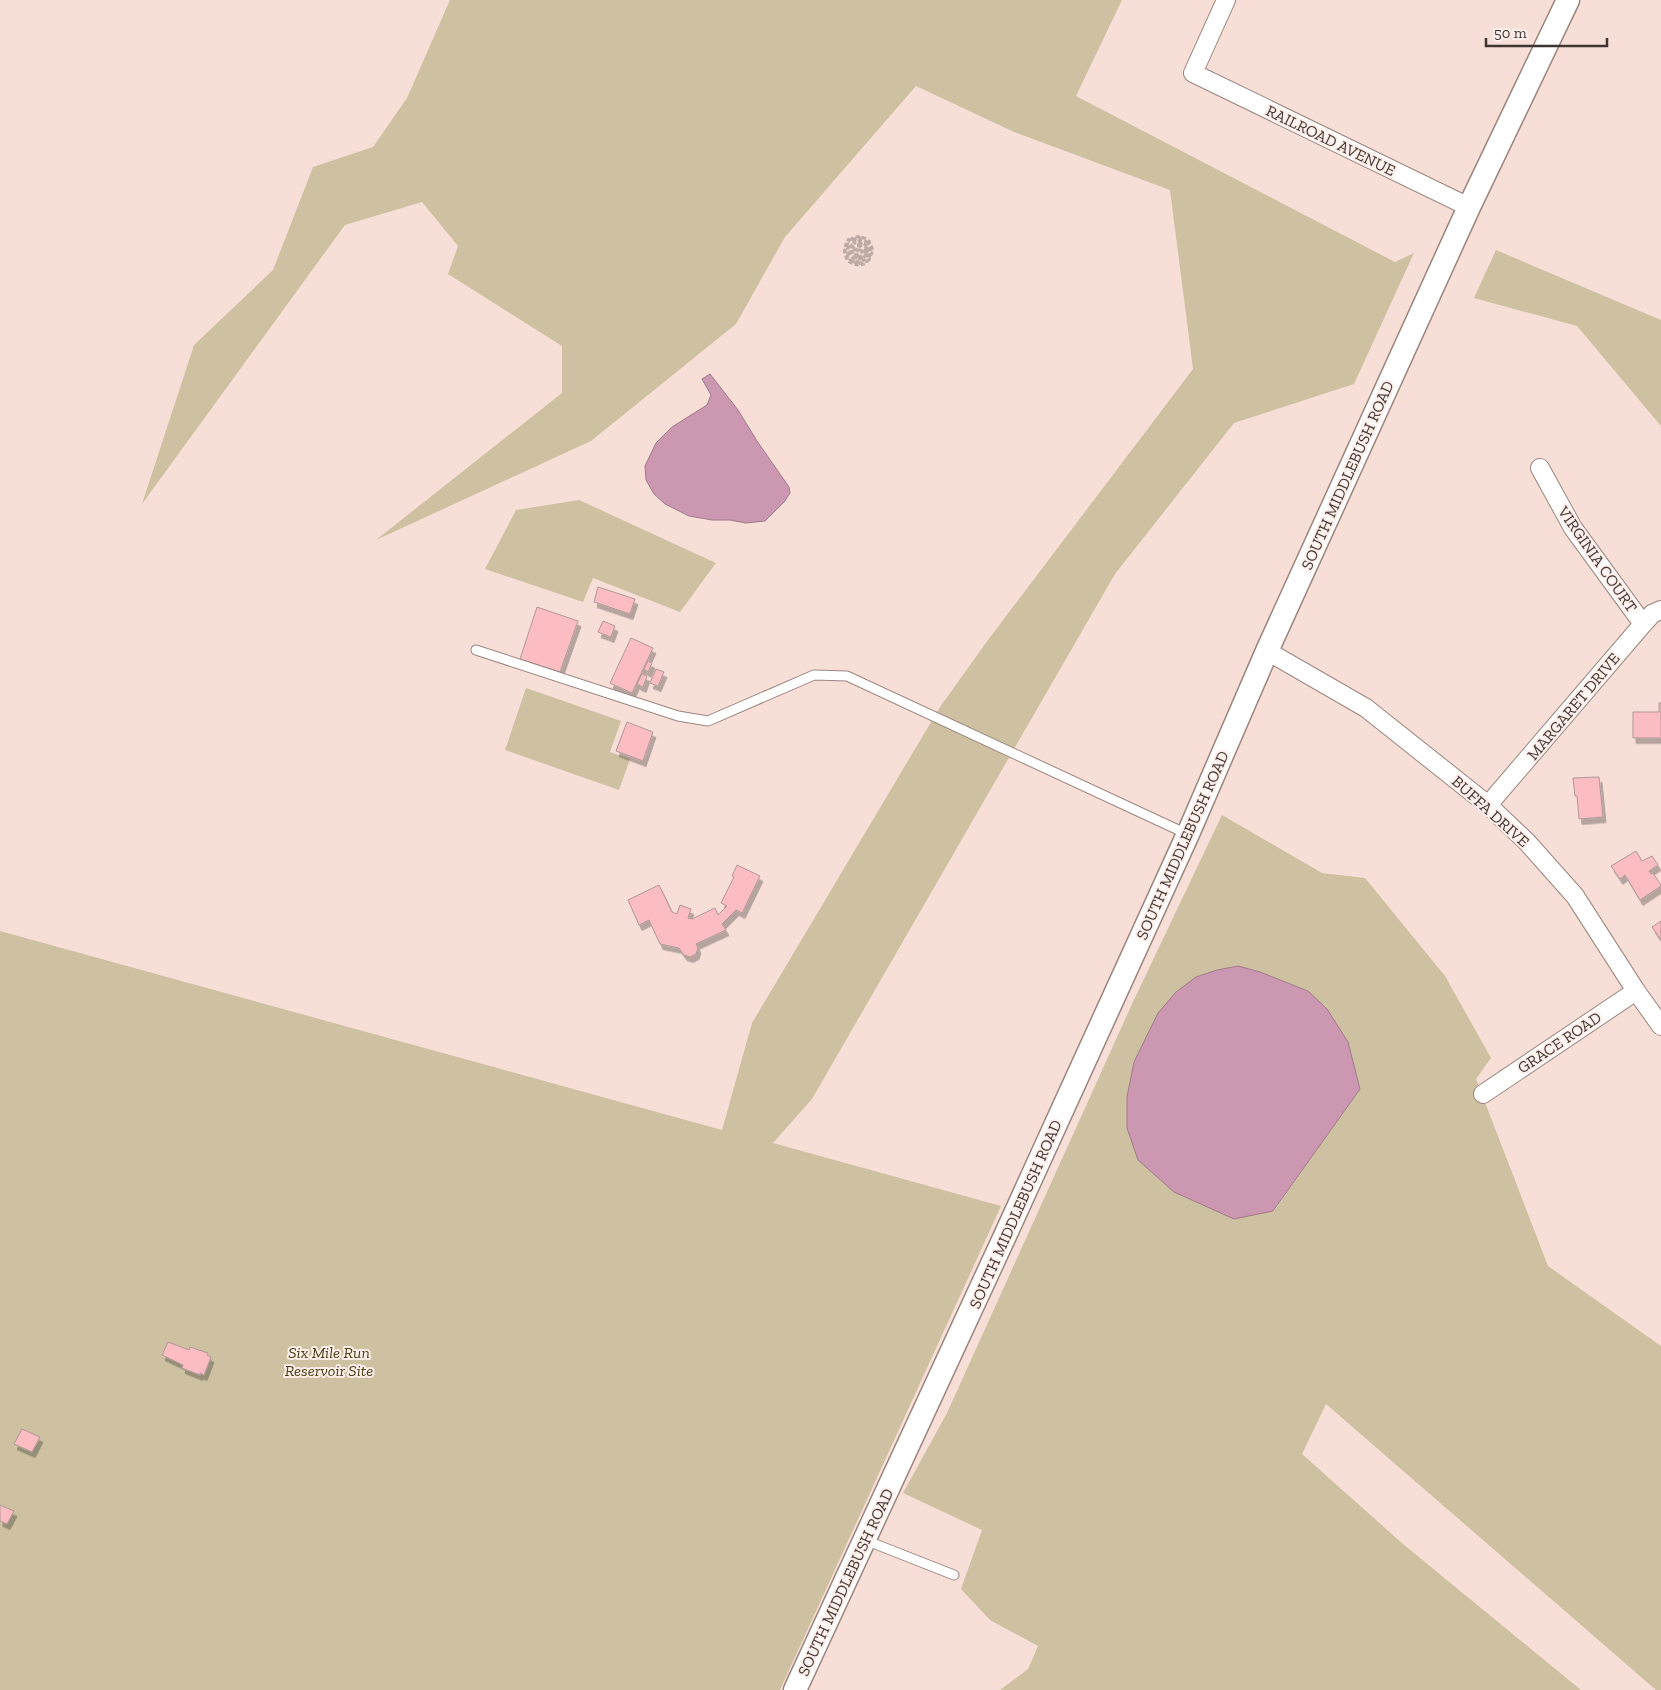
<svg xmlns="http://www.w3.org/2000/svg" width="1661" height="1690" viewBox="0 0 1661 1690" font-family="'Zilla Slab',serif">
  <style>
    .green { fill: #cdc1a1; fill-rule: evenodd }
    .water { fill: #cc97b1; stroke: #a17a8b }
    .building { fill: #fbbdc1; stroke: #af9798; filter: url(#shadow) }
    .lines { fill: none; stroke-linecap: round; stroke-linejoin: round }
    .service-casing { stroke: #9b857e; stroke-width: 11 }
    .minor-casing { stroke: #9b857e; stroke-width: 20 }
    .tertiary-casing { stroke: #9b857e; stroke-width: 25 }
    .path { stroke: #beaaa4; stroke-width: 3; stroke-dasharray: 4 2.5; stroke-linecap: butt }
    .service { stroke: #fff; stroke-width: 9 }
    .minor { stroke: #fff; stroke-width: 18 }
    .tertiary { stroke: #fff; stroke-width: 22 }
    .labels { text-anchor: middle; stroke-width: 4; stroke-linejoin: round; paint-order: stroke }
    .street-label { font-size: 16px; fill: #3e3532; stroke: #fdeee9 }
    .park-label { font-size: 16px; font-style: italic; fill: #493c12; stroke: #fdeee9 }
  </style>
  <defs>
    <filter id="shadow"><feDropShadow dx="3" dy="5.5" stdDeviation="0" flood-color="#0004"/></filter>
  </defs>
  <rect width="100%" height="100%" fill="#f7dfd7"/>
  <g class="green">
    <polygon points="450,0 1122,0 1076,96 1395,262 1414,253 1354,384 1234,423 1115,574 812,1099 773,1143 1001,1206 780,1690 0,1690 0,931 722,1130 752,1023 940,707 988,640 1193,369 1170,190 1014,132 916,86 785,237 736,324 591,441 376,540 562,393 562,346 448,274 458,246 422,202 345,225 142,504 194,345 273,270 313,167 373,147 407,98"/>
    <polygon points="1496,250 1661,320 1661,426 1577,326 1474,298"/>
    <polygon points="579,500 716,563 680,612 593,578 583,602 485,569 516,510"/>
    <polygon points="526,688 621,721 610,752 630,759 619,790 505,750"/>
    <path d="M1222 815 1322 873 1365 878 1445 976 1491 1058 1476 1079 1548 1266 1661 1346V1690H1656L1326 1404 1302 1454 1403 1544 1581 1690H1000L1028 1669 1038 1646 990 1620 961 1589 982 1530 903 1493 947 1413 1132 1004ZM1238 966 1260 972 1308 991 1360 1088 1274 1211 1176 992C1199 976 1210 971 1238 966Z"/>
  </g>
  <g class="water">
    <polygon points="710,374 738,410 757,441 789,487 790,493 785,501 765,521 746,523 730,520 712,520 689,516 665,504 654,494 646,480 645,466 656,443 672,427 707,405 711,395 702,379"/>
    <polygon points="1238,966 1260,972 1308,991 1327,1009 1348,1042 1360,1089 1273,1211 1234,1219 1174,1192 1138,1160 1127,1128 1127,1097 1134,1062 1158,1013 1176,992 1196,977 1217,970"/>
  </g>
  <g class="building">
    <polygon points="598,587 635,599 630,614 594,602"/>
    <polygon points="537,607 578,621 560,672 520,659"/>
    <polygon points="603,621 615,626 611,637 598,632"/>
    <polygon points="631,638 653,648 632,693 610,683"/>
    <polygon points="648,661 652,663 648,672 644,669"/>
    <polygon points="656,669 664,672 658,686 650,683"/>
    <polygon points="642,674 647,676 643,687 637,684"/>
    <polygon points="1659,703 1661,703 1661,740 1659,738 1633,738 1633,712 1659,712"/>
    <polygon points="627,722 653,732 643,761 616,751"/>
    <polygon points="1599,777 1603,817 1579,819 1577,796 1575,796 1573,778"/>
    <polygon points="1636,851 1642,861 1652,856 1658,865 1649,871 1651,874 1653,873 1661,885 1661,886 1640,900 1625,875 1620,879 1611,866"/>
    <polygon points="737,865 760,876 742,913 736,910 722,924 726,930 696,944 698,948 696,954 690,957 684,955 679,948 660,944 649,920 639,925 628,900 659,885 672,912 677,914 680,905 691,909 688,918 692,919 715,908 718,915 727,906 721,903 734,877 732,876"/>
    <polygon points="1661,921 1661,940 1652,927"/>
    <polygon points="168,1342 189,1350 190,1347 208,1353 207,1355 211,1357 204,1375 200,1373 200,1375 182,1368 183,1365 162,1355"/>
    <polygon points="22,1429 40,1437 32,1452 14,1444"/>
    <polygon points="0,1505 14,1511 7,1524 0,1521"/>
  </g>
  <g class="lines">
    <defs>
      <g id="service">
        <polyline points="476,650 678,716 708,721 814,675 847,676 1187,834"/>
        <polyline points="865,1540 954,1575"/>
      </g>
      <g id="minor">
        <polyline points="1226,0 1193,73 1469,207"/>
        <polyline points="1540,468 1573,528 1643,624"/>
        <polyline points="1267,651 1366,708 1488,805 1527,842 1575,896 1636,991 1661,1026"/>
        <polyline points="1488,805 1643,624 1652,614 1661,610"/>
        <polyline points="1483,1094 1636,991"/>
      </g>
      <polyline id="tertiary" points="795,1690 1004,1238 1188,834 1267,651 1469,207 1568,0"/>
    </defs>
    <use href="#service" class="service-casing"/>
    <use href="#minor" class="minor-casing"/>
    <use href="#tertiary" class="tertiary-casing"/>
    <path class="path" d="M847 239 851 242 859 239 866 242C863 235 856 239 850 240 856 235 863 236 869 241L873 250 869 260H868C871 254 873 247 868 243L869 252 866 259 859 262 850 260 858 264 867 261V263C852 270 839 257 847 242L848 243 845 250 848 258H849L847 250 849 245H851C849 251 849 254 853 258L862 259 868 253 866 245 858 241 854 243 863 244 856 245 861 247 862 254 865 251 864 247H866V254L860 259 854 257 861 256 855 254 854 248 852 249 853 255 851 252 852 246 859 252 860 250H857"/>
    <use href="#service" class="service"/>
    <use href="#minor" class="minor"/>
    <use href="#tertiary" class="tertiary"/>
  </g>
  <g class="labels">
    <g class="street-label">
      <text transform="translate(1331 140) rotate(26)" y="6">RAILROAD AVENUE</text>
      <text transform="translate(1347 475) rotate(-66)" y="6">SOUTH MIDDLEBUSH ROAD</text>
      <text transform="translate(1598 559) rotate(55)" y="6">VIRGINIA COURT</text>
      <text transform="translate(1573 706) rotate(-50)" y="6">MARGARET DRIVE</text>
      <text transform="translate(1491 811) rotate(42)" y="6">BUFFA DRIVE</text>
      <text transform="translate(1182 845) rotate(-66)" y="6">SOUTH MIDDLEBUSH ROAD</text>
      <text transform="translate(1559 1042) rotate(-34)" y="6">GRACE ROAD</text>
      <text transform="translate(1015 1214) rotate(-66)" y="6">SOUTH MIDDLEBUSH ROAD</text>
      <text transform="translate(845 1582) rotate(-65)" y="6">SOUTH MIDDLEBUSH ROAD</text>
    </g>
    <g class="park-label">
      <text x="329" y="1358">Six Mile Run<tspan x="329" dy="18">Reservoir Site</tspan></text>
    </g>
  </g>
  <path d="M1486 38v8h121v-8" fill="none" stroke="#3e3532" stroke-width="2.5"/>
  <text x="1494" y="38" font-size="15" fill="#3e3532" stroke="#fdeee9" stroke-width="4" paint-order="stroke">50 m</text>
</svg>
